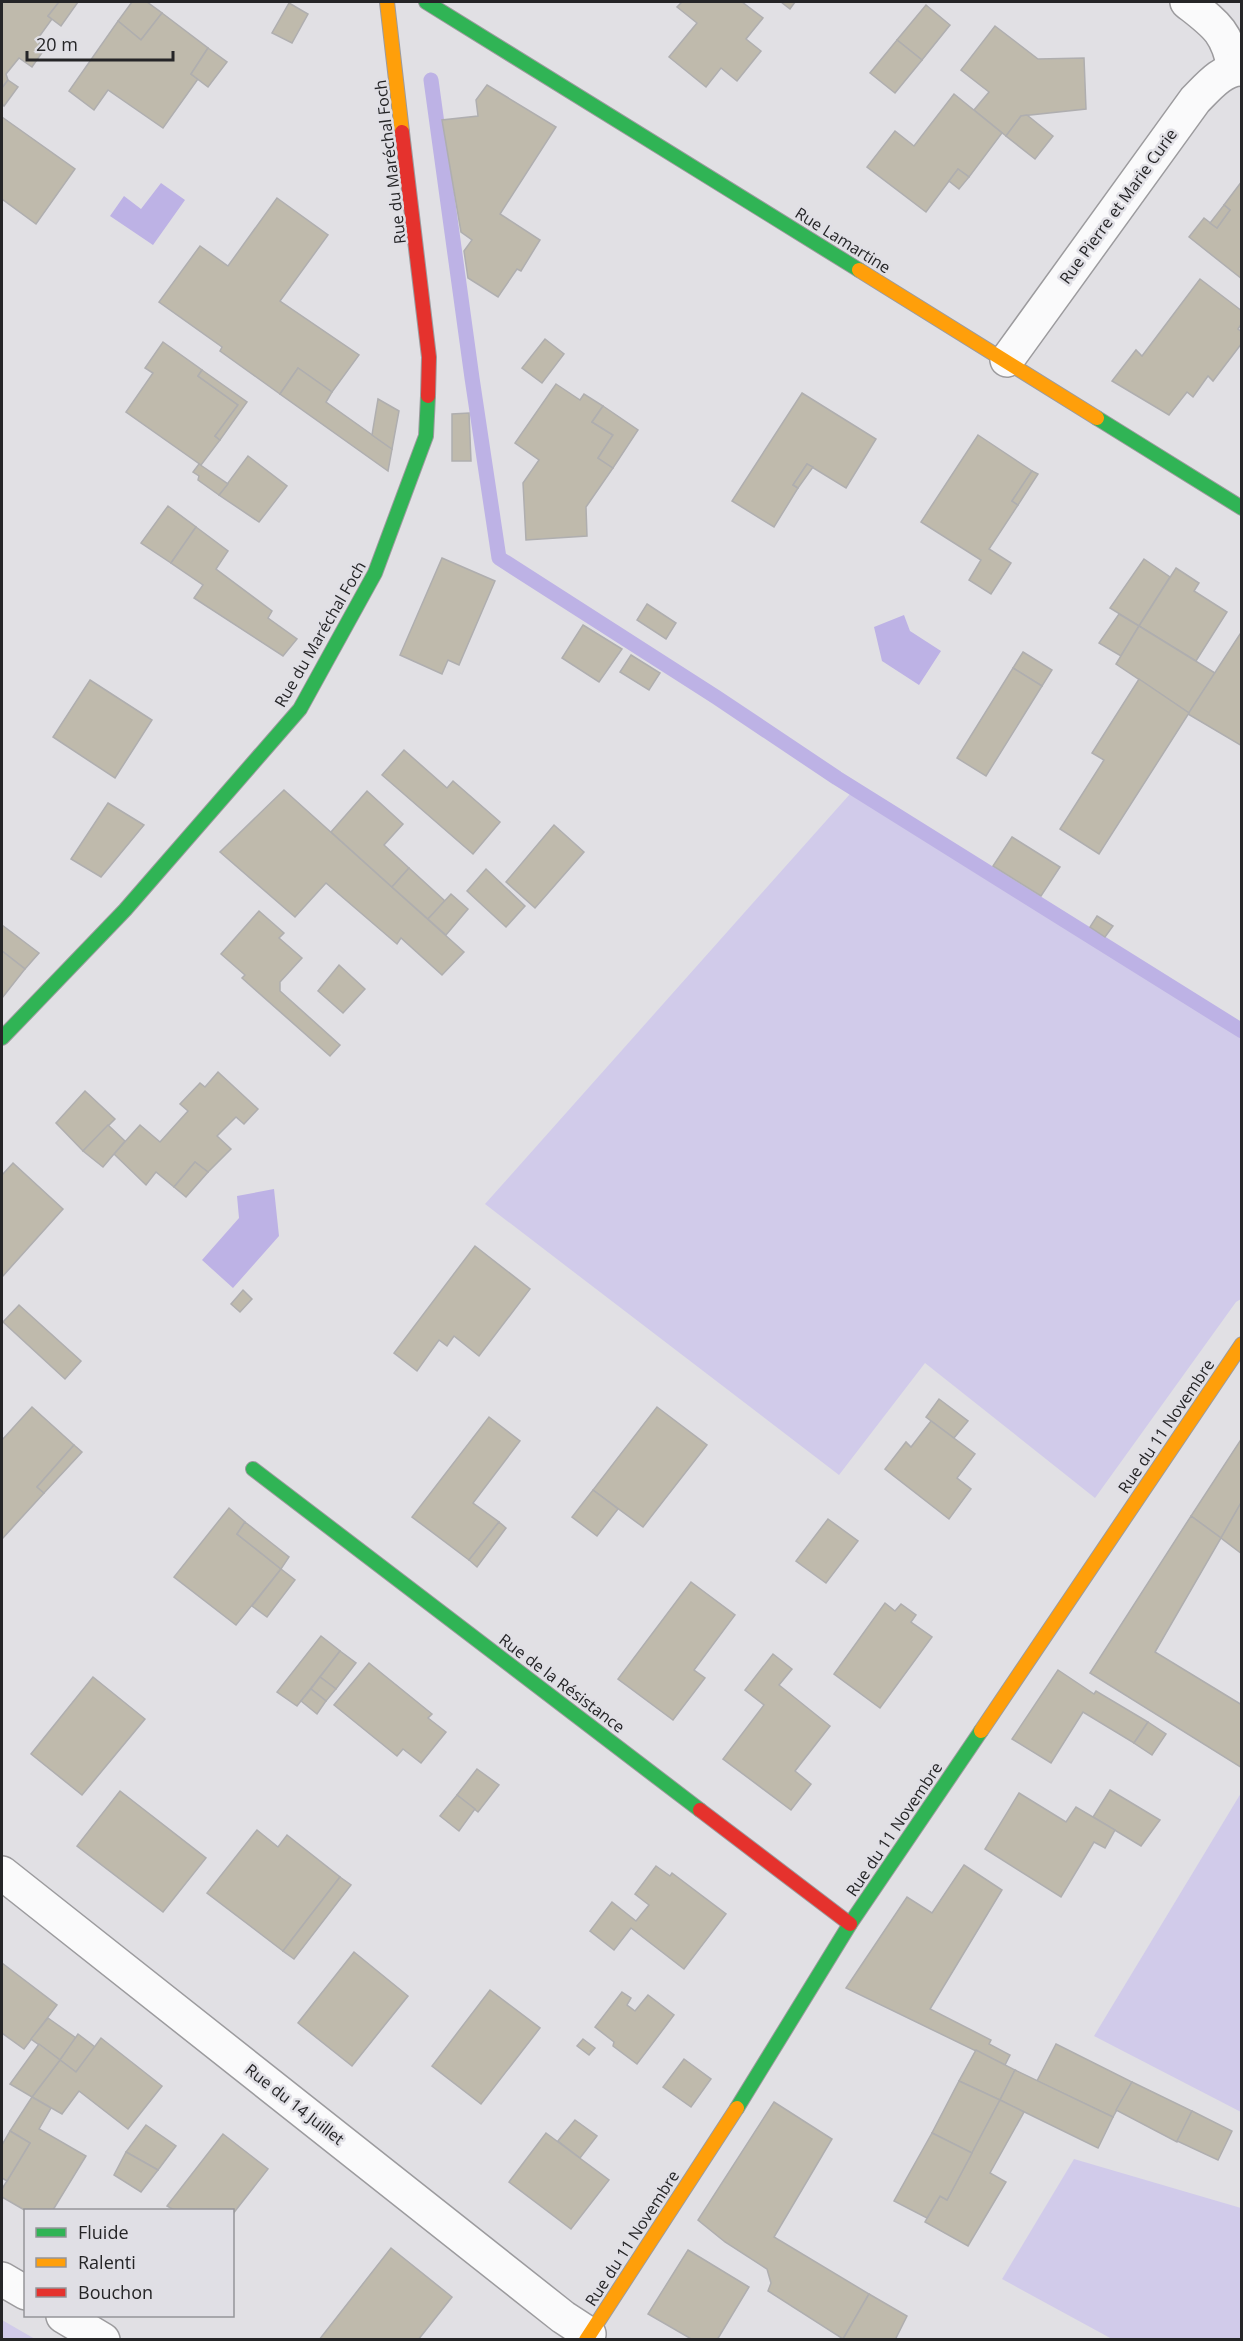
<svg xmlns="http://www.w3.org/2000/svg" width="1243" height="2341" viewBox="0 0 1243 2341" font-family="'Open Sans',sans-serif">
  <style>
    .green { fill: #d1cbea }
    .water { fill: #bdb2e5 }
    .lines { fill: none; stroke-linecap: round; stroke-linejoin: round }
    .stream { stroke: #bdb2e5; stroke-width: 15 }
    .building { fill: #bfbaac; stroke: #afaeaf; stroke-width: 1.5 }
    .street-casing { stroke: #9c9b9e; stroke-width: 36 }
    .fast-casing { stroke: #9c9b9e; stroke-width: 16 }
    .slow-casing { stroke: #9c9b9e; stroke-width: 16 }
    .jam-casing { stroke: #9c9b9e; stroke-width: 16 }
    .street { stroke: #fafafb; stroke-width: 33 }
    .fast { stroke: #30b455; stroke-width: 14 }
    .slow { stroke: #ff9f0a; stroke-width: 14 }
    .jam { stroke: #e5322d; stroke-width: 14 }
    .labels { text-anchor: middle; stroke-width: 5; stroke-linejoin: round; paint-order: stroke }
    .street-label { font-size: 16px; fill: #252527; stroke: #e0dfe5 }
  </style>
  <rect width="100%" height="100%" fill="#e1e0e4"/>
  <g class="green">
    <polygon points="850,794 1241,1032 1241,1299 1236,1302 1095,1498 925,1363 839,1475 485,1204"/>
    <polygon points="1241,1793 1241,2112 1094,2036"/>
    <polygon points="1074,2159 1241,2208 1241,2339 1112,2339 1002,2279"/>
    <polygon points="2,2320 35,2339 2,2339"/>
  </g>
  <g class="water">
    <polygon points="161,183 185,200 153,245 110,216 124,196 141,209"/>
    <polygon points="904,615 910,631 941,651 919,685 882,661 874,627"/>
    <polygon points="274,1189 279,1236 233,1288 202,1260 239,1218 237,1196"/>
  </g>
  <g class="lines">
    <polyline class="stream" points="431,80 472,378 499,558 716,697 837,778 1242,1031"/>
  </g>
  <g class="building">
    <polygon points="2,2 59,2 48,16 52,19 36,41 46,47 32,67 19,58 6,74 8,80 2,88"/>
    <polygon points="59,2 78,2 61,26 48,16"/>
    <polygon points="132,2 147,2 162,13 141,40 118,21"/>
    <polygon points="682,2 742,2 763,18 746,39 761,51 737,81 721,68 706,87 669,57 697,23 677,7"/>
    <polygon points="781,2 795,2 790,9"/>
    <polygon points="289,3 308,14 292,43 272,33"/>
    <polygon points="926,5 950,25 922,60 897,40"/>
    <polygon points="162,13 208,48 191,74 198,79 163,128 108,90 94,110 69,91 118,21 141,40"/>
    <polygon points="995,26 1038,59 1084,58 1086,109 1021,116 1006,136 974,110 989,92 961,70"/>
    <polygon points="897,40 922,60 895,93 870,73"/>
    <polygon points="208,48 227,62 208,87 191,74"/>
    <polygon points="8,80 18,87 4,106 2,104 2,88"/>
    <polygon points="487,85 556,127 500,214 540,240 521,271 517,269 498,297 468,278 464,251 472,240 461,232 442,120 478,116 476,100"/>
    <polygon points="954,94 1002,133 969,177 958,169 926,212 867,167 895,131 914,146"/>
    <polygon points="1027,115 1053,136 1035,159 1006,136 1021,116"/>
    <polygon points="2,117 75,169 36,224 2,199"/>
    <polygon points="958,169 969,177 959,189 949,181"/>
    <polygon points="1242,181 1242,279 1189,237 1204,218 1217,228 1230,210 1224,205"/>
    <polygon points="277,198 328,235 280,301 359,355 332,392 298,368 280,394 220,351 222,347 159,302 200,246 228,266"/>
    <polygon points="1224,205 1230,210 1217,228 1210,223"/>
    <polygon points="1200,279 1242,311 1242,323 1238,329 1242,332 1242,343 1213,381 1208,376 1193,397 1187,392 1169,415 1112,381 1136,350 1142,356"/>
    <polygon points="545,339 564,354 542,383 522,368"/>
    <polygon points="163,342 202,370 198,376 238,405 215,436 220,440 201,465 126,412 153,373 145,368"/>
    <polygon points="298,368 332,392 326,402 392,449 388,471 280,394"/>
    <polygon points="202,370 247,402 220,440 215,436 238,405 198,376"/>
    <polygon points="556,384 580,400 584,394 603,406 592,422 613,435 598,458 613,468 586,507 587,536 526,540 523,483 539,460 515,443"/>
    <polygon points="802,393 876,439 846,488 807,464 793,485 798,488 774,527 732,501"/>
    <polygon points="378,399 399,411 392,449 372,435"/>
    <polygon points="603,406 638,430 613,468 598,458 613,435 592,422"/>
    <polygon points="469,413 471,461 452,461 452,414"/>
    <polygon points="978,435 1032,471 1012,501 1018,505 989,549 1011,563 991,594 969,580 981,560 921,522"/>
    <polygon points="248,456 287,486 259,522 219,495"/>
    <polygon points="199,464 228,484 219,495 198,480 199,476 193,472"/>
    <polygon points="807,464 813,467 798,488 793,485"/>
    <polygon points="1032,471 1038,474 1018,505 1012,501"/>
    <polygon points="168,506 196,527 171,563 141,543"/>
    <polygon points="196,527 228,551 216,569 272,611 268,618 297,639 283,656 194,598 203,585 171,563"/>
    <polygon points="442,558 495,581 459,665 448,660 442,674 400,655"/>
    <polygon points="1144,559 1170,577 1139,626 1110,608"/>
    <polygon points="1176,568 1199,583 1194,591 1227,612 1196,661 1139,626"/>
    <polygon points="647,604 676,623 666,639 637,620"/>
    <polygon points="1119,614 1139,626 1121,656 1099,643"/>
    <polygon points="583,625 622,649 599,682 562,658"/>
    <polygon points="1139,626 1215,673 1189,713 1116,664"/>
    <polygon points="1242,631 1242,746 1188,714"/>
    <polygon points="1023,652 1052,670 1042,686 1013,668"/>
    <polygon points="631,655 660,673 649,690 620,672"/>
    <polygon points="1013,668 1042,686 986,776 957,758"/>
    <polygon points="1139,679 1189,713 1099,854 1060,829 1104,760 1092,753"/>
    <polygon points="90,680 152,720 115,778 53,737"/>
    <polygon points="404,750 447,788 453,781 500,822 473,854 382,775"/>
    <polygon points="284,790 464,952 442,975 401,938 397,944 326,883 295,917 220,852"/>
    <polygon points="367,791 403,824 384,845 409,868 392,887 331,832"/>
    <polygon points="108,803 144,825 101,877 71,859"/>
    <polygon points="554,825 584,852 535,908 506,882"/>
    <polygon points="1012,837 1060,867 1041,896 993,866"/>
    <polygon points="409,868 445,901 428,919 392,887"/>
    <polygon points="486,869 525,906 506,927 467,891"/>
    <polygon points="451,894 468,909 446,935 428,919"/>
    <polygon points="259,911 284,933 279,938 302,958 280,982 280,991 340,1045 330,1056 242,978 245,975 221,954"/>
    <polygon points="1097,916 1113,926 1105,937 1090,927"/>
    <polygon points="2,925 39,953 25,969 2,951"/>
    <polygon points="2,951 25,969 2,998"/>
    <polygon points="339,965 365,989 343,1013 318,991"/>
    <polygon points="218,1072 258,1109 244,1124 236,1117 217,1136 231,1149 208,1172 195,1162 174,1187 156,1172 146,1185 114,1154 140,1125 160,1142 188,1111 180,1104 200,1083 205,1087"/>
    <polygon points="85,1091 115,1119 83,1151 56,1123"/>
    <polygon points="108,1125 125,1141 103,1167 83,1151"/>
    <polygon points="195,1162 208,1172 186,1197 174,1187"/>
    <polygon points="13,1163 63,1209 2,1277 2,1175"/>
    <polygon points="475,1246 530,1289 479,1356 454,1336 447,1346 439,1340 417,1371 394,1353"/>
    <polygon points="243,1290 252,1299 240,1312 231,1304"/>
    <polygon points="19,1305 81,1361 65,1379 3,1322"/>
    <polygon points="939,1399 968,1421 954,1438 926,1417"/>
    <polygon points="32,1407 74,1445 37,1487 44,1493 2,1539 2,1440"/>
    <polygon points="657,1407 707,1445 643,1527 593,1490"/>
    <polygon points="489,1417 520,1441 473,1503 499,1522 469,1560 412,1517"/>
    <polygon points="931,1421 975,1454 957,1478 971,1489 949,1519 885,1469 906,1442 911,1447"/>
    <polygon points="1242,1438 1242,1501 1221,1538 1191,1516"/>
    <polygon points="74,1445 82,1452 44,1493 37,1487"/>
    <polygon points="593,1490 618,1509 597,1536 572,1517"/>
    <polygon points="1242,1501 1242,1554 1221,1538"/>
    <polygon points="229,1508 245,1522 237,1534 281,1569 236,1625 174,1577"/>
    <polygon points="1191,1516 1221,1538 1155,1652 1242,1705 1242,1768 1090,1673"/>
    <polygon points="828,1519 858,1541 826,1583 796,1561"/>
    <polygon points="245,1522 289,1557 281,1569 237,1534"/>
    <polygon points="499,1522 506,1528 477,1567 469,1560"/>
    <polygon points="281,1569 295,1580 267,1617 252,1606"/>
    <polygon points="691,1582 735,1615 694,1670 705,1678 673,1720 618,1679"/>
    <polygon points="885,1603 895,1611 901,1604 916,1615 911,1622 932,1637 880,1708 834,1674"/>
    <polygon points="321,1636 340,1651 297,1706 277,1692"/>
    <polygon points="340,1651 356,1663 336,1689 320,1677"/>
    <polygon points="773,1654 792,1669 779,1685 830,1726 795,1771 811,1784 791,1810 723,1759 764,1705 745,1690"/>
    <polygon points="369,1663 432,1714 428,1718 446,1732 421,1763 403,1749 397,1756 334,1705"/>
    <polygon points="1058,1670 1094,1694 1096,1691 1148,1722 1134,1743 1083,1712 1051,1763 1012,1739"/>
    <polygon points="93,1677 145,1719 82,1795 31,1754"/>
    <polygon points="320,1677 336,1689 326,1701 311,1689"/>
    <polygon points="311,1689 326,1701 317,1714 301,1701"/>
    <polygon points="1148,1722 1166,1734 1152,1755 1134,1743"/>
    <polygon points="477,1769 499,1785 478,1812 457,1795"/>
    <polygon points="1110,1790 1160,1820 1141,1846 1093,1817"/>
    <polygon points="120,1791 206,1858 163,1912 77,1846"/>
    <polygon points="1019,1793 1066,1822 1076,1807 1115,1830 1105,1848 1094,1842 1061,1897 985,1849"/>
    <polygon points="457,1795 475,1809 459,1831 440,1816"/>
    <polygon points="257,1830 278,1847 287,1835 340,1877 283,1951 207,1893"/>
    <polygon points="964,1865 1002,1890 930,2009 991,2040 989,2044 1010,2055 1005,2065 846,1988 907,1897 932,1913"/>
    <polygon points="656,1866 670,1876 672,1873 726,1914 684,1969 631,1928 614,1950 590,1931 612,1902 636,1921 649,1905 635,1894"/>
    <polygon points="340,1877 351,1885 294,1959 283,1951"/>
    <polygon points="354,1952 408,1996 352,2066 298,2023"/>
    <polygon points="2,1963 57,2005 24,2049 2,2033"/>
    <polygon points="490,1990 540,2028 481,2104 432,2066"/>
    <polygon points="622,1992 631,1998 627,2005 635,2011 648,1995 674,2015 637,2064 613,2046 614,2042 595,2027"/>
    <polygon points="48,2018 76,2038 60,2060 31,2039"/>
    <polygon points="78,2034 95,2047 76,2072 60,2060"/>
    <polygon points="101,2038 162,2086 128,2129 79,2091 62,2114 32,2097 60,2060 76,2072"/>
    <polygon points="583,2039 595,2048 589,2055 577,2046"/>
    <polygon points="39,2044 60,2060 32,2097 10,2084"/>
    <polygon points="1056,2044 1132,2082 1113,2117 1037,2081"/>
    <polygon points="976,2050 1015,2070 1000,2100 959,2081"/>
    <polygon points="684,2059 711,2079 691,2107 663,2087"/>
    <polygon points="1015,2070 1113,2117 1098,2148 1000,2100"/>
    <polygon points="959,2081 1000,2100 972,2153 932,2133"/>
    <polygon points="1132,2082 1192,2111 1177,2142 1116,2110"/>
    <polygon points="32,2097 51,2108 39,2129 86,2156 53,2210 26,2211 2,2197 2,2189 30,2143 10,2131"/>
    <polygon points="1000,2100 1024,2112 990,2173 1006,2182 968,2246 925,2222 940,2196 947,2200"/>
    <polygon points="774,2102 832,2139 774,2237 869,2294 843,2339 768,2291 771,2283 767,2269 725,2242 698,2220"/>
    <polygon points="1192,2111 1232,2131 1218,2160 1177,2141"/>
    <polygon points="575,2120 597,2136 580,2158 558,2141"/>
    <polygon points="146,2125 176,2146 158,2170 126,2152"/>
    <polygon points="10,2131 30,2143 7,2181 2,2178 2,2145"/>
    <polygon points="546,2133 609,2180 571,2229 509,2182"/>
    <polygon points="932,2133 972,2153 947,2200 940,2196 927,2218 894,2201"/>
    <polygon points="223,2134 268,2169 232,2215 232,2210 174,2210 167,2206"/>
    <polygon points="126,2152 158,2170 141,2192 114,2175"/>
    <polygon points="391,2248 452,2297 418,2340 319,2340"/>
    <polygon points="688,2250 749,2287 717,2340 693,2340 648,2314"/>
    <polygon points="869,2294 907,2316 895,2340 843,2339"/>
  </g>
  <g class="lines">
    <defs>
      <g id="street">
        <path d="M1187 2C1215 24 1227 31 1234 68"/>
        <path d="M1007 360 1195 100C1207 88 1223 68 1242 69"/>
        <polyline points="2,1873 563,2317 589,2334"/>
        <polyline points="2,2279 26,2293"/>
        <polyline points="63,2316 103,2340"/>
      </g>
      <g id="fast">
        <polyline points="426,2 859,270"/>
        <polyline points="1097,418 1242,508"/>
        <polyline points="2,1038 125,910 300,709 375,573 426,436 428,396"/>
        <polyline points="253,1469 700,1810"/>
        <polyline points="737,2108 850,1924 981,1731"/>
      </g>
      <g id="slow">
        <polyline points="387,2 402,132"/>
        <polyline points="859,270 1097,418"/>
        <polyline points="981,1731 1242,1344"/>
        <polyline points="586,2340 737,2108"/>
      </g>
      <g id="jam">
        <polyline points="402,132 429,357 428,396"/>
        <polyline points="700,1810 850,1924"/>
      </g>
    </defs>
    <use href="#street" class="street-casing"/>
    <use href="#fast" class="fast-casing"/>
    <use href="#slow" class="slow-casing"/>
    <use href="#jam" class="jam-casing"/>
    <use href="#street" class="street"/>
    <use href="#fast" class="fast"/>
    <use href="#slow" class="slow"/>
    <use href="#jam" class="jam"/>
  </g>
  <g class="labels">
    <g class="street-label">
      <text transform="translate(390 162) rotate(-97)" y="6">Rue du Maréchal Foch</text>
      <text transform="translate(1118 206) rotate(-54)" y="6">Rue Pierre et Marie Curie</text>
      <text transform="translate(843 240) rotate(32)" y="6">Rue Lamartine</text>
      <text transform="translate(320 634) rotate(-60)" y="6">Rue du Maréchal Foch</text>
      <text transform="translate(1166 1426) rotate(-56)" y="6">Rue du 11 Novembre</text>
      <text transform="translate(562 1683) rotate(37)" y="6">Rue de la Résistance</text>
      <text transform="translate(894 1829) rotate(-56)" y="6">Rue du 11 Novembre</text>
      <text transform="translate(295 2104) rotate(38)" y="6">Rue du 14 Juillet</text>
      <text transform="translate(632 2238) rotate(-57)" y="6">Rue du 11 Novembre</text>
    </g>
  </g>
  <rect width="1243" height="2341" fill="none" stroke="#252527" stroke-width="6"/>
  <rect x="24" y="2209" width="210" height="108" fill="#e0dfe5" stroke="#959599" stroke-width="1.5"/>
  <rect x="36" y="2228" width="30" height="9" fill="#30b455" stroke="#959599" stroke-width="1.5"/>
  <text x="78" y="2239" font-size="18" fill="#252527">Fluide</text>
  <rect x="36" y="2258" width="30" height="9" fill="#ff9f0a" stroke="#959599" stroke-width="1.5"/>
  <text x="78" y="2269" font-size="18" fill="#252527">Ralenti</text>
  <rect x="36" y="2288" width="30" height="9" fill="#e5322d" stroke="#959599" stroke-width="1.5"/>
  <text x="78" y="2299" font-size="18" fill="#252527">Bouchon</text>
  <path d="M27 51v9h146v-9" fill="none" stroke="#252527" stroke-width="3"/>
  <text x="36" y="51" font-size="18" fill="#252527" stroke="#e0dfe5" stroke-width="4.5" paint-order="stroke">20 m</text>
</svg>
